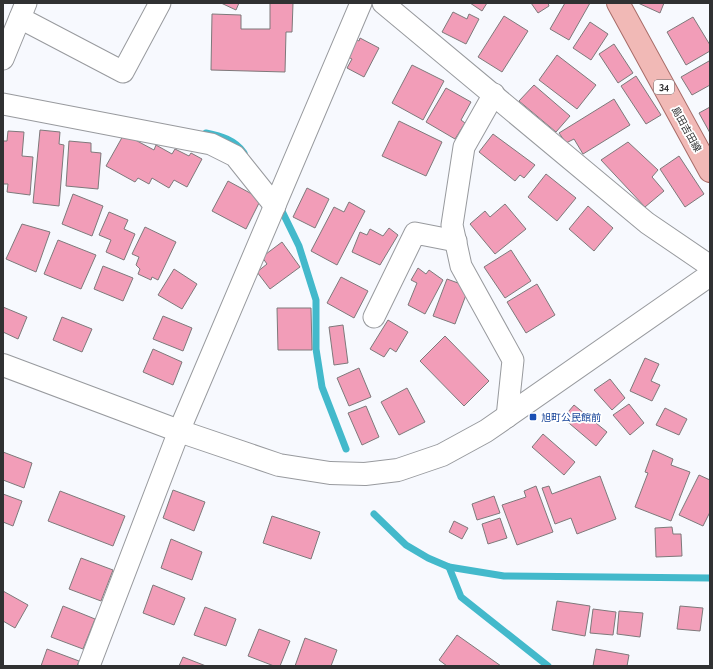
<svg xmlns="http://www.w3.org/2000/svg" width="713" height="669" viewBox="0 0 713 669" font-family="Raleway,'Noto Sans JP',sans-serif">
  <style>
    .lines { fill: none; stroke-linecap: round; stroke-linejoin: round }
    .stream { stroke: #43b9cb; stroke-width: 7 }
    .building { fill: #f29db8; stroke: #7e797b }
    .minor-casing { stroke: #989a9e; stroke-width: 23 }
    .tertiary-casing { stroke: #989a9e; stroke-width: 24 }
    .primary-casing { stroke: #a76c68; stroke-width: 24 }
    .minor { stroke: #fff; stroke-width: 21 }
    .tertiary { stroke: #fff; stroke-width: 22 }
    .primary { stroke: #f1b9b6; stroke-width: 22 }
    .transit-dot { fill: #1a4fb4; stroke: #fff; stroke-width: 1.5 }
    .labels { text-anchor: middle; stroke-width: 3.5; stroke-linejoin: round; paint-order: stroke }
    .shield { fill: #fff; stroke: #6e6f70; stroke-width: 1 }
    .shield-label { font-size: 9px; font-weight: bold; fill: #303132 }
    .street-label { font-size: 10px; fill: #303132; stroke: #fff }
    .transit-label { font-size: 10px; fill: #164399; stroke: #fff; text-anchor: start }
  </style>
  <rect width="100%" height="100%" fill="#f7f9fe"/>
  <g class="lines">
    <g class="stream">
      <path d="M206 133C221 136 235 140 244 153"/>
      <polyline points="279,205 299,246 316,300 316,349 322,387 346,449"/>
      <polyline points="374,514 406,545 428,558 449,567 504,576 710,578"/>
      <polyline points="449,567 461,597 548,666"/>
    </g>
  </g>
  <g class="building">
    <polygon points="221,3 239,3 236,10"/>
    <polygon points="270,3 293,3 292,32 286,32 285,72 211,70 212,14 241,15 241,29 270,29"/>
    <polygon points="470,3 487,3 482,11"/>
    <polygon points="531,3 548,3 549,6 538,13"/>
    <polygon points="565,3 590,3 569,40 550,29"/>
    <polygon points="638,3 664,3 660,13"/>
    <polygon points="453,12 467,19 469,14 479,19 466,44 442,32"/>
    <polygon points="504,16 528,31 502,72 478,57"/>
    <polygon points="693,17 710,45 710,51 686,65 667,32"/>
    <polygon points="590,22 608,34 591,60 573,48"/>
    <polygon points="360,38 379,48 364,77 347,68 352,59 346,56 355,39 359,41"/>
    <polygon points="614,44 633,73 618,83 599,54"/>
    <polygon points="557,55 596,85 577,109 539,80"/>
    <polygon points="709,61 710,63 710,85 692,95 681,77"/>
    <polygon points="412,65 444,81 423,120 392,103"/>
    <polygon points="636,76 661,115 646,124 621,86"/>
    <polygon points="534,85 570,116 556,132 519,101"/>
    <polygon points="446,88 471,102 461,120 465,123 455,139 426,122"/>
    <polygon points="614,99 630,125 583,154 574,139 566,143 559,133"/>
    <polygon points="710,107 710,133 699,113"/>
    <polygon points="399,121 442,142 426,176 382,156"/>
    <polygon points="40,130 60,132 59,144 64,145 59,206 33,203"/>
    <polygon points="8,131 24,132 22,156 33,157 30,195 7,192 8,184 3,184 3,141 7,141"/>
    <polygon points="124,134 154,150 156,145 172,154 175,149 189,156 191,153 202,159 187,187 174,180 169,188 152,178 149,184 138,178 135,182 106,166"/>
    <polygon points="493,134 535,165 524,178 520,175 515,181 479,152"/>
    <polygon points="69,141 91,143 91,152 101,153 98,189 66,186"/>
    <polygon points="628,142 658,170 652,177 664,191 645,207 601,160"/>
    <polygon points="679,156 704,194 685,207 660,169"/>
    <polygon points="546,174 576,198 557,221 528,197"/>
    <polygon points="228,181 261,199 246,229 212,211"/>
    <polygon points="307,188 329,199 315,228 293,217"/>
    <polygon points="73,194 103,206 92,236 62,224"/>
    <polygon points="349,202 365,211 337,265 311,251 334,207 344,212"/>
    <polygon points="505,204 526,229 495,254 470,224 485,211 490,217"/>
    <polygon points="588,206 613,228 594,251 569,229"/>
    <polygon points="109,212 128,220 124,229 135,234 124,260 106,252 111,240 99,235"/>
    <polygon points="22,224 50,232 36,272 6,259"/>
    <polygon points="145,227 176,242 158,280 152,277 151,280 138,274 140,269 136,265 139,257 132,254"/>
    <polygon points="389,228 398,235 380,265 352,252 360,232 367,235 370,229 383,236"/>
    <polygon points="58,240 96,255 81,289 44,274"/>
    <polygon points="282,242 300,267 270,289 257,272 267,264 262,257"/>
    <polygon points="511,250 531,281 505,298 484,267"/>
    <polygon points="103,266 133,278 123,301 94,289"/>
    <polygon points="418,268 426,274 429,270 443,280 425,314 408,305 417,283 411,280"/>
    <polygon points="174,269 197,284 182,309 158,295"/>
    <polygon points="341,277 368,291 354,318 327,303"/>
    <polygon points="447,279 469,287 455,324 433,316"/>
    <polygon points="537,284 555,315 526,333 507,302"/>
    <polygon points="3,307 27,317 18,339 3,332"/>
    <polygon points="277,308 311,308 312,350 278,350"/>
    <polygon points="163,316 192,328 183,351 153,339"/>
    <polygon points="62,317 92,329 82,352 53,340"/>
    <polygon points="388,320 408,332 396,352 390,348 384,357 370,349"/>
    <polygon points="343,325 348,363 334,365 329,327"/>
    <polygon points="445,336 489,381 464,406 420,361"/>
    <polygon points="153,349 182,362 173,385 143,372"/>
    <polygon points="645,358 659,364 651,381 660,385 652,401 630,391"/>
    <polygon points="359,368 371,397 349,406 337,378"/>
    <polygon points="610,379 625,398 612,410 594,390"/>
    <polygon points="407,388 425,422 399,435 381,402"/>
    <polygon points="629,404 644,423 630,435 613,415"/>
    <polygon points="574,405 607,432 596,446 563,418"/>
    <polygon points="366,406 379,437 362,445 348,413"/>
    <polygon points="665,408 687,419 679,435 656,425"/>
    <polygon points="543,434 575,462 564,475 532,447"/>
    <polygon points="653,450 673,459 671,465 690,472 671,521 635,507 648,473 645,472"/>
    <polygon points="3,452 32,463 24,488 3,480"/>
    <polygon points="699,475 710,480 710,512 703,526 679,515"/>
    <polygon points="600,476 616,519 577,534 571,518 555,524 542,488 549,486 552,494"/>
    <polygon points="536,486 553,532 517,545 502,505 526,497 524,491"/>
    <polygon points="173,490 205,502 194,531 163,518"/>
    <polygon points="60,491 125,516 113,546 48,521"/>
    <polygon points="3,494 22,501 13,526 3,522"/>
    <polygon points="494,496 500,513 477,520 472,504"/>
    <polygon points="272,516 320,532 311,559 263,543"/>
    <polygon points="500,518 507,538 488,544 482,524"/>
    <polygon points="454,521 468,528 462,539 449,532"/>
    <polygon points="672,527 673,534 681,534 682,556 656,557 655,528"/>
    <polygon points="171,539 202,552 192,580 161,568"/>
    <polygon points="81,558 113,570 101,601 69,589"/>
    <polygon points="153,585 185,598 174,625 143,613"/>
    <polygon points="3,591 28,605 15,628 3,621"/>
    <polygon points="557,601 590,606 585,636 552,630"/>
    <polygon points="63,606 95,619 83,649 51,637"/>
    <polygon points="680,606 703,608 700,631 677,629"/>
    <polygon points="205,607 236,619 226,646 194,635"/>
    <polygon points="593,609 616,612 613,635 590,633"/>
    <polygon points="619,611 643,613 640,637 617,634"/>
    <polygon points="259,629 290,641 280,666 274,666 248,656"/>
    <polygon points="457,635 501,666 447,666 439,660"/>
    <polygon points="305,638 337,650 331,666 295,666"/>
    <polygon points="47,649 79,661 77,666 41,666"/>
    <polygon points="596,649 629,655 627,666 593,666"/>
    <polygon points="183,657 206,666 179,666"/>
  </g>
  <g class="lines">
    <defs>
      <g id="minor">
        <polyline points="383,3 647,223 710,266"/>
        <polyline points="20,18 123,72 160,3"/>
        <polyline points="3,59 26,3"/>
        <polyline points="494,94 464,147 452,225 461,266 513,360 507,417"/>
        <polyline points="3,104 211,144 235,156 275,206"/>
        <polyline points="374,317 415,233 456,241"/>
        <polyline points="89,666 179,431 361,3"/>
      </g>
      <polyline id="tertiary" points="3,365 179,431 279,465 330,473 365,474 398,470 442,455 486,431 710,275"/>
      <polyline id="primary" points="618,3 710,171"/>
    </defs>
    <use href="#minor" class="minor-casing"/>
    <use href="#tertiary" class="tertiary-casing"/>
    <use href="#primary" class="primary-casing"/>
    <use href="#minor" class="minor"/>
    <use href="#tertiary" class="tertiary"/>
    <use href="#primary" class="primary"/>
  </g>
  <rect class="transit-dot" x="529" y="413" width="8" height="8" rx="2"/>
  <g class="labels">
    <rect class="shield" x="654" y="80" width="20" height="14" rx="3"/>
    <g class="shield-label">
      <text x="664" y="90">34</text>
    </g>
    <g class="street-label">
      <text transform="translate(687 129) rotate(61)" y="4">島田吉田線</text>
    </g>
    <g class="transit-label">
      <text x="541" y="421">旭町公民館前</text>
    </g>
  </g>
  <rect width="713" height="669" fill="none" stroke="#303132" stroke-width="8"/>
</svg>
